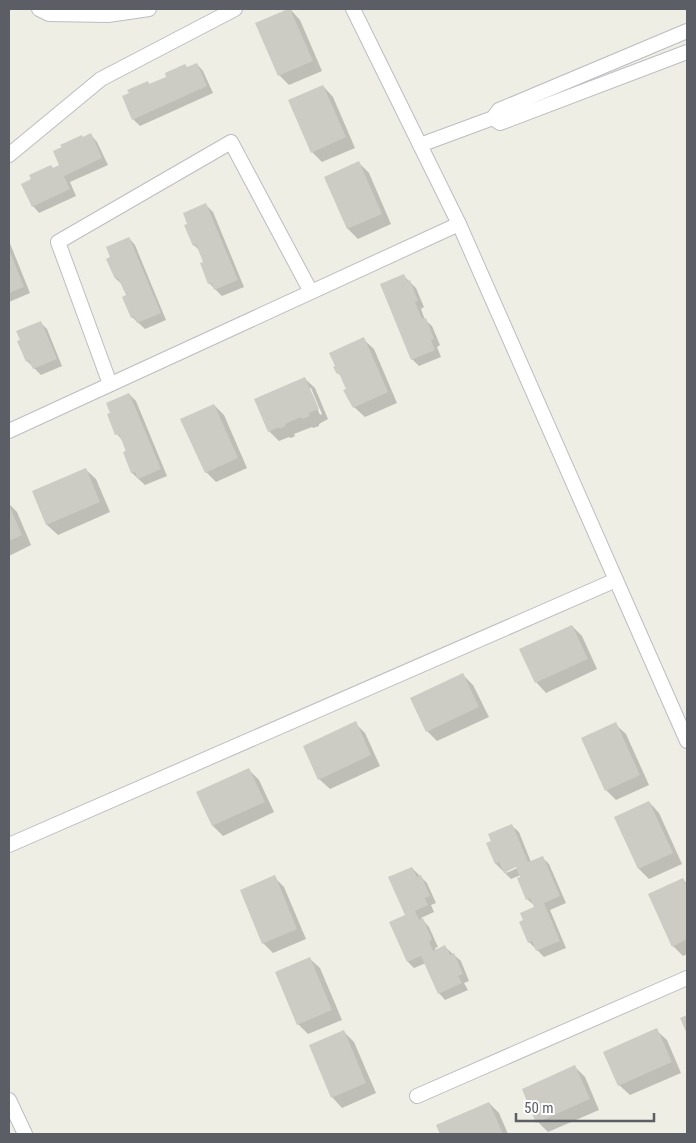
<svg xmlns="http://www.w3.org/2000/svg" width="696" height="1143" viewBox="0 0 696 1143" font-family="'Roboto Condensed',sans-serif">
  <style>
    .shadow { fill: #0003; fill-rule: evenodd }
    .building { fill: #cccbc4 }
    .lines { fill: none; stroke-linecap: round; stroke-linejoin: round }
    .street-casing { stroke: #bcbdc3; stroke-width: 16 }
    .street { stroke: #fff; stroke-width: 14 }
  </style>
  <rect width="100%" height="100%" fill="#eeeee4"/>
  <g class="shadow">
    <polygon points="290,9 300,20 322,71 289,85 279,75"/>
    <polygon points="197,64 203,71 213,93 140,126 133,119 130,94 148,82 150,85"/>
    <polygon points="323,86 333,97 355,148 322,162 312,152"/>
    <polygon points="91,135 97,142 108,165 70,182 76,196 39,213 33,206 53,169 61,165 83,138"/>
    <polygon points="359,163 369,173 391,224 358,239 348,229 326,178"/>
    <polygon points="206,205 213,212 244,287 222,296 209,283 205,262 200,251 194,245"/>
    <polygon points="129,238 135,245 166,320 145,329 132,317 127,296 123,285 116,279"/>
    <polygon points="9,241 30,293 9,302"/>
    <polygon points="403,275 416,288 424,307 421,309 425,320 432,326 440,345 437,347 441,357 419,366 412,359 382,284"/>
    <polygon points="40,322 47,329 62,366 41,375 27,361"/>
    <polygon points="363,339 374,349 397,403 365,417 354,407 342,378 338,373 337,366"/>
    <path d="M304 378 315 388 328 419 319 424V426L313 428 312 427 294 434 295 436 291 438 289 437 279 441 269 431ZM309 388H311L322 414 320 415Z"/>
    <polygon points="129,394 136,401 167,476 145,485 132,473 123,441 117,434"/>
    <polygon points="214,405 224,415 247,468 216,482 206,472"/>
    <polygon points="85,469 96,479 110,512 58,535 47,525 33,492"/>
    <polygon points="9,504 17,512 31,545 9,556"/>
    <polygon points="572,626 582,636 597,669 546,693 536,682"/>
    <polygon points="463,675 473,685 489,717 437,741 427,731"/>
    <polygon points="355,723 365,733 380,766 330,789 319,779"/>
    <polygon points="615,724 626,734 649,785 616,800 606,790"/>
    <polygon points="248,769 259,780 274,812 223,836 213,826 198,793"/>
    <polygon points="649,802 659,813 682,864 649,879 639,869 616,818"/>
    <path d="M512 826 519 832 531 862 542 857 549 864 566 903 550 910 566 948 544 957 529 942 536 907 527 899 521 875 511 879 496 864 488 844ZM521 864 522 866 506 873V870Z"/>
    <polygon points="412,868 427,883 436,903 431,905 434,912 421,918 429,927 438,947 435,948 436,951 445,947 461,961 469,981 464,983 468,990 445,1000 439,993 426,963 414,968 408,962 391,923 407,916"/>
    <polygon points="274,877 284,887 306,939 273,953 263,943"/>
    <polygon points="683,879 687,884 687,954 683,956 673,946"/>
    <polygon points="309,958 320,968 342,1020 308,1034 298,1024"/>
    <polygon points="656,1030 667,1040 681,1073 630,1095 619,1085"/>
    <polygon points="343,1031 354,1042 376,1093 342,1108 332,1097"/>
    <polygon points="575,1067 585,1077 599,1110 548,1132 538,1122"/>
    <polygon points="489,1103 499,1113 508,1134 441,1134 437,1126"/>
  </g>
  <g class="building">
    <polygon points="288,9 290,9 313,61 278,76 255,23"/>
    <polygon points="197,63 207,86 132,120 122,96 129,93 127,90 148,81 149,84 166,77 165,73 185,64 187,67"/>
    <polygon points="323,85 346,137 311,153 288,100"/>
    <polygon points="91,133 102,158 64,176 70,189 32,207 21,184 31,179 29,175 51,165 53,168 59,165 53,151 62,147 60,145 82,135 83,137"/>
    <polygon points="359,161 382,214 347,229 324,177"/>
    <polygon points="206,203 238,280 214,290 212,283 208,284 200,263 203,262 196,244 193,246 184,225 187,224 183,213"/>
    <polygon points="129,237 161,313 137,323 134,316 131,318 122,297 126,295 118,278 115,279 106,259 110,257 106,247"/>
    <polygon points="9,249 24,287 9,293"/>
    <polygon points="404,274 407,281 410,280 418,301 415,302 422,319 426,318 434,339 431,340 435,350 411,360 380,284"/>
    <polygon points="41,321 57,359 33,369 29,360 26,362 17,341 20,340 16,331"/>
    <polygon points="364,337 388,392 353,408 343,390 346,389 339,373 337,374 333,367 335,366 329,353"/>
    <polygon points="305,377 319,409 309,413 310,416 302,419 301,417 285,424 286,426 279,429 279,427 268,432 254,399"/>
    <polygon points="129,393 161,469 138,479 135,472 131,473 123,452 126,451 119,434 115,435 107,414 110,413 106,403"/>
    <polygon points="214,404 238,458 205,473 180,419"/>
    <polygon points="86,468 100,502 46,525 32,491"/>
    <polygon points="9,505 22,535 9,541"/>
    <polygon points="572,625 588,659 535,683 519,649"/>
    <polygon points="463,673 479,707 426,732 410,698"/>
    <polygon points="356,721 371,755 318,780 303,746"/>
    <polygon points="616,722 640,775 605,791 581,738"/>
    <polygon points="249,768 265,802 212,826 196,792"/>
    <polygon points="649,801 673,853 638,869 614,817"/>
    <polygon points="512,824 528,862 543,856 560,896 544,903 560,941 536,951 532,941 528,943 519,922 523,920 520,913 534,907 530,898 526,900 517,878 520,877 516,867 504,873 499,862 495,864 486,843 491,841 488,834"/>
    <polygon points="412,867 417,877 421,875 430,896 425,898 428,905 415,911 419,920 423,918 432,940 429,941 433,951 445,945 450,955 454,953 463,974 458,976 462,983 438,994 421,956 407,962 389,922 405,915 388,877"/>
    <polygon points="275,875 297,929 262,944 240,890"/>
    <polygon points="683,878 687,887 687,939 672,947 648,894"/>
    <polygon points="310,957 332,1010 297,1025 275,972"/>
    <polygon points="687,1015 687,1034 680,1018"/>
    <polygon points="657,1028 672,1062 618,1086 603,1052"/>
    <polygon points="344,1030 366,1083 331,1098 309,1045"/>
    <polygon points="575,1065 590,1099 536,1123 522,1089"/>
    <polygon points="489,1102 503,1134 440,1134 436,1125"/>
  </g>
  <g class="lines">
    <defs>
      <g id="street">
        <polyline points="39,9 49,14 108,15 149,9"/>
        <polyline points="353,9 459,224 687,741"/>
        <polyline points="493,118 500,123 687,52"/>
        <polyline points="420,145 493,118 499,110 687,31"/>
        <polyline points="9,155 101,79 235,9"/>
        <polyline points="110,384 58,242 231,142 311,292"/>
        <polyline points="9,431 459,224"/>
        <polyline points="9,845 616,580"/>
        <polyline points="417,1096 687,978"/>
        <polyline points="9,1100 25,1134"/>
      </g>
    </defs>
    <use href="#street" class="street-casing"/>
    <use href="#street" class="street"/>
  </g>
  <rect width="696" height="1143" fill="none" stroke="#5c5e65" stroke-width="20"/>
  <path d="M516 1113v8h138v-8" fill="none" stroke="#5c5e65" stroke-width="2.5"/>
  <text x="524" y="1113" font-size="15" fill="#5c5e65" stroke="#ffffff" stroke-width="4" paint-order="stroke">50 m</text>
</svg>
